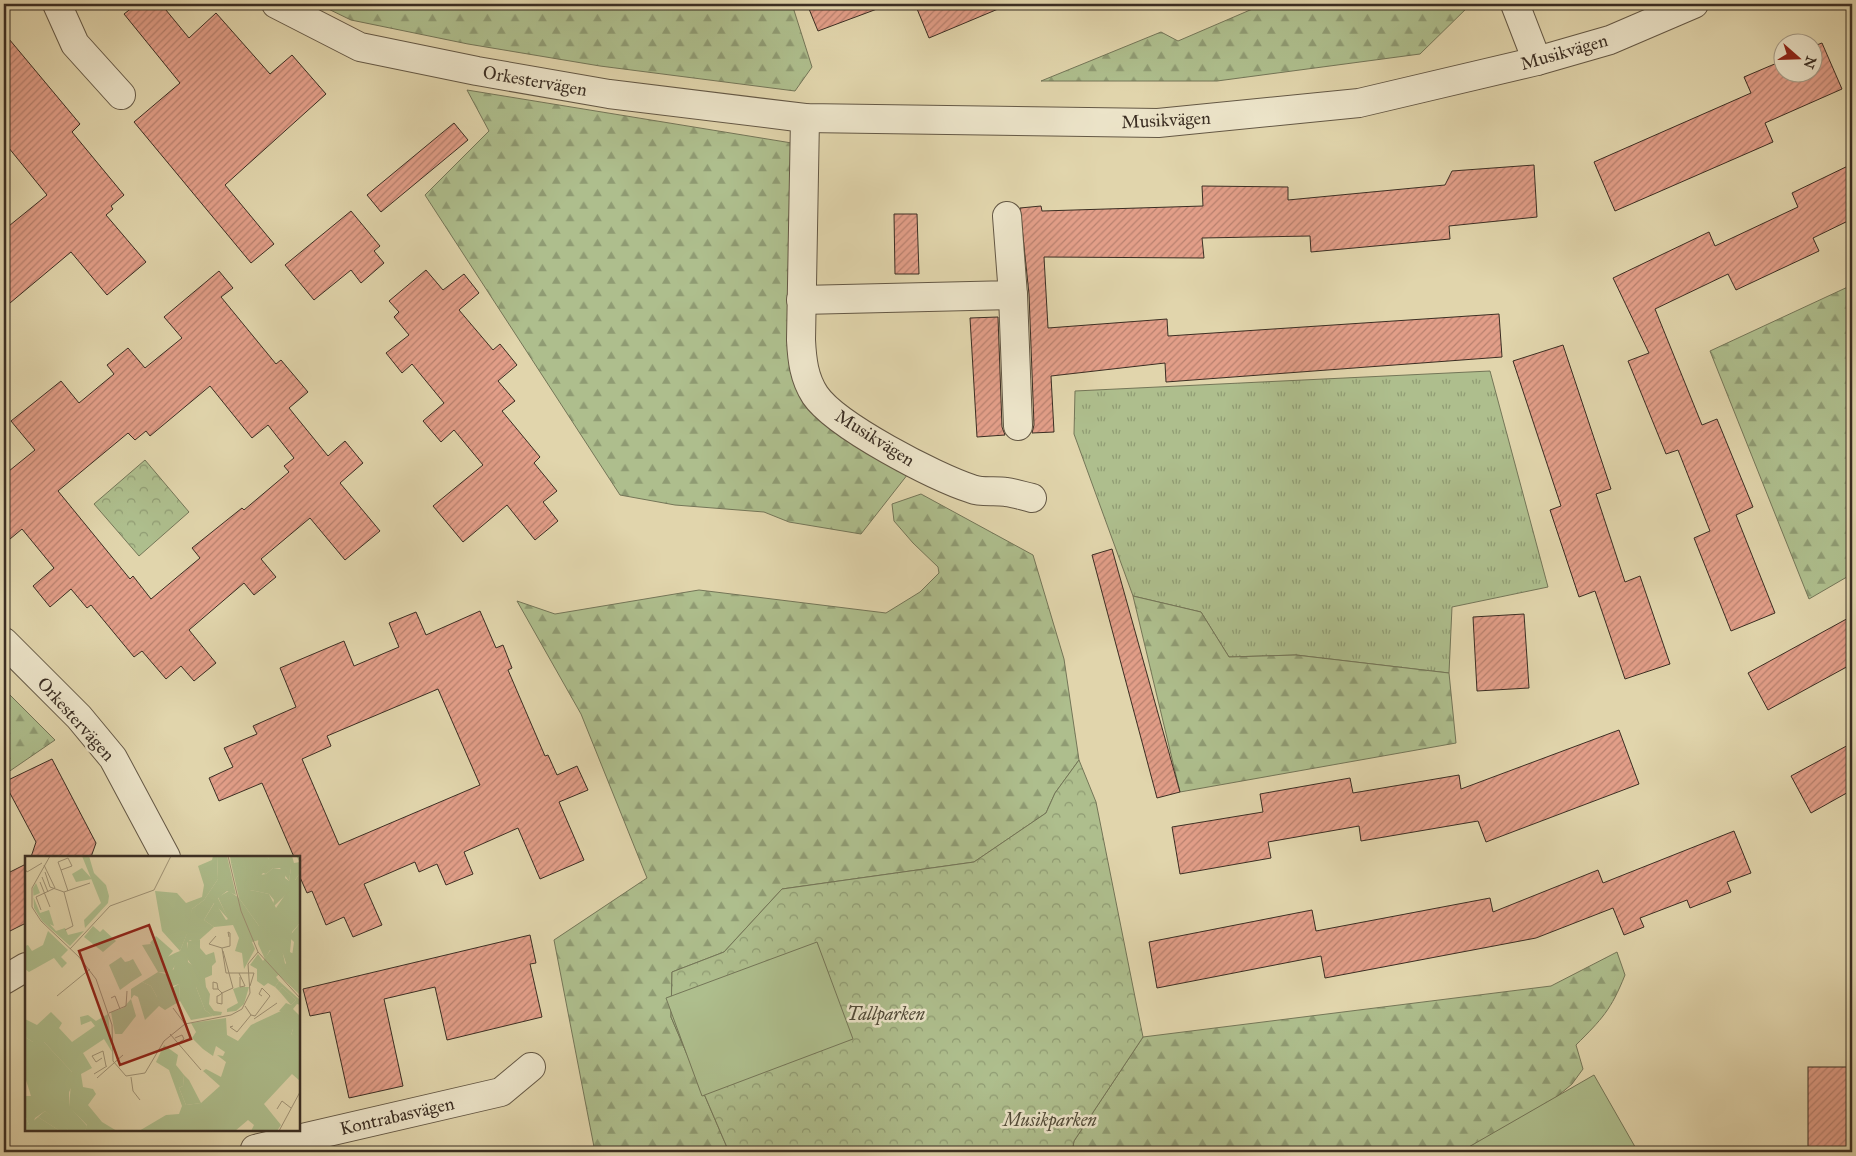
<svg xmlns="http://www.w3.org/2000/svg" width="1856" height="1156" viewBox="0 0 1856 1156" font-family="'IM FELL Great Primer',serif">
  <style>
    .grass { fill: url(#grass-tufts); stroke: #747658 }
    .forest { fill: url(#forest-firs); stroke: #747658 }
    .park { fill: url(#park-crowns); stroke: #747658 }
    .pitch { fill: #aebe8d; stroke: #747658 }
    .building { fill: url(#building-hatch); stroke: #3b2e23; fill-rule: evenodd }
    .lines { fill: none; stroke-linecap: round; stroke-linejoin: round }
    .minor-casing { stroke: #645845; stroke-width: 30 }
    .minor { stroke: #ece4c9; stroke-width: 28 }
    .labels { text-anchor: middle; stroke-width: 5; stroke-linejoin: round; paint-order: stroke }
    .street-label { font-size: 18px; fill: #3b2e23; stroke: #ece4c9 }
    .park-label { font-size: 18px; font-style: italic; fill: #524b38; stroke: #ece4c9 }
    .inset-road { fill: none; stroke: #9f9275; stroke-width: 1 }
    .view { fill: #8f2418; fill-opacity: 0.15; stroke: #8f2418; stroke-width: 2.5 }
    .inset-edge { fill: none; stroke: #3b2e23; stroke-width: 2.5 }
  </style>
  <defs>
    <pattern id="grass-tufts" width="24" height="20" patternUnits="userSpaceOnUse" patternTransform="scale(1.25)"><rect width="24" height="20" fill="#aebe8d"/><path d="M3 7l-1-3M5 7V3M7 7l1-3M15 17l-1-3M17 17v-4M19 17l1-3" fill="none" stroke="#8f9b73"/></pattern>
    <pattern id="forest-firs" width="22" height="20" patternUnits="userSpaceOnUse" patternTransform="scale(1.25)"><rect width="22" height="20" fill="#aebe8d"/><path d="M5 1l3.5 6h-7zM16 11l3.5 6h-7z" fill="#8f9b73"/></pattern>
    <pattern id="park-crowns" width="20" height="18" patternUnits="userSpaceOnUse" patternTransform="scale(1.25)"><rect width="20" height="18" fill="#aebe8d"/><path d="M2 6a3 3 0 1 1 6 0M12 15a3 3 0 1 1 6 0" fill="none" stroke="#8f9b73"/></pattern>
    <pattern id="building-hatch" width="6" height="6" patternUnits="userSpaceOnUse" patternTransform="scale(1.25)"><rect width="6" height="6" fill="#e29e88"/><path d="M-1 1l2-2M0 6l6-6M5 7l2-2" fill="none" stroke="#b8816f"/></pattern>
  </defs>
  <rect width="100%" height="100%" fill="#e1d5ac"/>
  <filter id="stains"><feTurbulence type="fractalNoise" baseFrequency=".004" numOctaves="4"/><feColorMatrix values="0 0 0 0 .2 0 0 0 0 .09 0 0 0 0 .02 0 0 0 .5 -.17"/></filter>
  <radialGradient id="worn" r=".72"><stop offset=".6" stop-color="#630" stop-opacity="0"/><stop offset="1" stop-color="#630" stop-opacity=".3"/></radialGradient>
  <polygon class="grass" points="1490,371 1548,587 1452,607 1449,673 1296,655 1229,657 1201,612 1133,596 1074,434 1075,391"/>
  <g class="forest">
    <polygon points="318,4 792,4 812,67 795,91 600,66 468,44 351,20"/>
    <polygon points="1264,4 1471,4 1420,54 1217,81 1041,81 1161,32 1178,41"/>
    <polygon points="467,90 804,145 814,394 915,465 861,534 789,522 764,512 675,505 620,495 425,195 489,131"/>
    <polygon points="1852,285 1852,574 1809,599 1710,351"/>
    <polygon points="921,494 1033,555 1064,659 1079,760 1055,793 1046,813 974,862 782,889 724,952 672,972 671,1017 729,1152 595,1152 554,940 647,878 581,714 517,601 555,614 699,590 886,613 920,592 939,573 938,567 913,543 894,521 892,504"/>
    <polygon points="1133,596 1201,612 1229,657 1296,655 1449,673 1456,743 1180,792"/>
    <polygon points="4,689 55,740 4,775"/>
    <path d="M1617 952 1625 975C1611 1010 1602 1019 1576 1045L1583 1069 1572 1084 1554 1099 1461 1152H1072L1074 1141 1143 1037 1551 986Z"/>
  </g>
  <g class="park">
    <polygon points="145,460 189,512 139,556 94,504"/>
    <polygon points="1079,760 1096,802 1143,1037 1074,1141 1072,1152 729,1152 671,1017 672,972 724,952 782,889 974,862 1046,813 1055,793"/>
  </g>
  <g class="pitch">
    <polygon points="817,942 853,1039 702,1096 666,998"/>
    <polygon points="1594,1075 1638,1152 1460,1152"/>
  </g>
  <g class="building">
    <polygon points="137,4 161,4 189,38 216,13 270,74 292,55 326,94 225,185 274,244 251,263 134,122 180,83 124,14"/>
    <polygon points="807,4 885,4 885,6 818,31"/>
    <polygon points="915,4 1010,4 929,38"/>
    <polygon points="4,33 80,124 72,132 124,195 111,206 113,209 106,215 146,262 107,295 71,252 4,308 4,230 47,195 4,142"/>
    <polygon points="1822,43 1842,89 1765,123 1773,142 1615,211 1594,162 1751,93 1744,77 1784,60 1784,72 1814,72 1814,46"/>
    <polygon points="454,123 468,140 381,212 367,195"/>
    <polygon points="1852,164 1852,219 1813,238 1819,251 1736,290 1728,274 1655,309 1702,425 1717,419 1753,507 1736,515 1775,613 1731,631 1694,538 1710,531 1678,450 1666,454 1628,361 1649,353 1613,278 1709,232 1715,246 1798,207 1792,193"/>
    <polygon points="1534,165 1537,217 1449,226 1450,239 1311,252 1310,236 1202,238 1204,258 1044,257 1048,328 1167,319 1168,336 1499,314 1502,357 1166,382 1165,363 1051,376 1054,432 1032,433 1034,425 1029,294 1020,208 1041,206 1042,211 1203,206 1202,186 1288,187 1288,200 1445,185 1452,171"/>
    <polygon points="351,211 380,246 374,251 384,263 361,283 351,270 314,300 285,265"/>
    <polygon points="894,214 917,214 919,274 895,274"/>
    <polygon points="426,270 443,290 464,274 479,293 459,310 493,350 500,344 517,365 498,381 515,401 502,411 540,457 534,463 557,491 543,502 558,521 535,540 507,505 463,542 433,506 483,465 454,430 441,442 423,421 444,403 412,364 402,373 386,353 409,335 394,317 399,312 389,301"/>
    <path d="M219 271 233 288 221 297 276 364 281 360 308 392 289 408 328 456 345 441 363 463 340 483 380 531 345 560 310 518 261 559 276 577 254 595 244 583 189 630 216 663 194 681 181 666 166 679 142 651 134 657 91 605 87 608 71 589 50 607 33 586 54 568 22 529 4 544V475L35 450 11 421 61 381 79 403 114 374 107 365 128 348 145 368 182 338 164 317ZM210 386 252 438 268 425 294 458 284 466 289 472 244 510 242 508 192 548 200 558 151 599 133 576 130 579 58 491 128 433 135 440 146 431 150 436Z"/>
    <polygon points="998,317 1002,427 1005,435 977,437 970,318"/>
    <polygon points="1563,345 1611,489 1596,494 1625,582 1640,576 1670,664 1625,679 1595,591 1579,597 1550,510 1561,506 1513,361"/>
    <polygon points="1112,549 1180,792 1157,798 1092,555"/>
    <path d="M480 611 496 648 503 645 512 668 508 670 545 756 548 755 557 775 577 766 588 790 559 802 584 860 540 879 518 828 464 852 473 874 446 885 437 864 419 872 415 862 364 884 382 925 353 937 344 917 326 925 312 891 307 893 299 875V857H294L262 783 219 801 209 778 233 767 224 748 257 734 253 726 296 707 280 668 344 641 354 666 399 647 389 623 416 612 426 635ZM438 689 480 785 339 845 302 759 331 746 327 736Z"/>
    <polygon points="1524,614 1529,688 1477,691 1473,617"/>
    <polygon points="1852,616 1852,664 1768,710 1748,673"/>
    <polygon points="1619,730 1639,784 1486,842 1478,821 1361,841 1359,826 1268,842 1271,858 1180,874 1172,827 1263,812 1260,794 1350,778 1353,793 1459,775 1461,789"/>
    <polygon points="1852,743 1852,790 1811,813 1791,776"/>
    <polygon points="52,759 96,843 91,857 31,857 36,842 4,782"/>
    <polygon points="1734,831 1751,873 1727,882 1731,892 1690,908 1687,900 1640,918 1644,927 1624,935 1613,908 1536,938 1325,978 1321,956 1157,988 1149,942 1312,910 1316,931 1490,898 1493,912 1598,870 1603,883"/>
    <polygon points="26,864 26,923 4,934 4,875"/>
    <polygon points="530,935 536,963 530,964 542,1017 447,1040 435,987 384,999 403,1086 349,1098 330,1012 310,1016 303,989"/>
    <rect x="1808" y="1067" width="44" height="85"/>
  </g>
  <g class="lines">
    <defs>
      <g id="minor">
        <polyline points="57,4 75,44 121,95"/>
        <polyline points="276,4 360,47 477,71 609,94 805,118 1158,123 1359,103 1537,61 1610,40 1694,4"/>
        <polyline points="1515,4 1537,61"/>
        <path d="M805 118 801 340C802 360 804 378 815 395 836 426 935 477 972 489 982 493 995 490 1006 492 1015 493 1023 496 1032 498"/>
        <polyline points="1013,295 1018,426"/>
        <polyline points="801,300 1013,295 1007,216"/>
        <polyline points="4,642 79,717 113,758 166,857"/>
        <polyline points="4,980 26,967"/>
        <polyline points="255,1149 501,1092 531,1067"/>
      </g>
    </defs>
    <use href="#minor" class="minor-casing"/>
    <use href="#minor" class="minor"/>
  </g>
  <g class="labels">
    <g class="street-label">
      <text transform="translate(1564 52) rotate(-16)" y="6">Musikvägen</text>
      <text transform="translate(535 81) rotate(10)" y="6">Orkestervägen</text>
      <text transform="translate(1166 120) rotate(-3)" y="6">Musikvägen</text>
      <text transform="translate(875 438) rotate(32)" y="6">Musikvägen</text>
      <text transform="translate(76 719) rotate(48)" y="6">Orkestervägen</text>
      <text transform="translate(397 1116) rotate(-13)" y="6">Kontrabasvägen</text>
    </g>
    <g class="park-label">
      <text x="886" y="1020">Tallparken</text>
      <text x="1050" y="1126">Musikparken</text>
    </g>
  </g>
  <g transform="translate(25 856)">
    <rect width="275" height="275" fill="#e1d5ac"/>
    <path d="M242 0H257L266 12 264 25 255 12H248L241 18 238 17 225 34 244 38 251 52 275 17V67L267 76 265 96 275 101V139L253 118 261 107 258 98 245 94 240 103 233 88 234 70 214 42 206 7 219 11 244 3ZM17 65H22L31 75 40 72 43 79 59 75 45 90ZM96 101 100 106 104 105 108 119 106 126 95 134 84 109ZM257 131 271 144 266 149 254 135Z" fill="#aebe8d"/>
    <path d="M57 0H64L69 17 81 29 84 40 83 47 60 72 59 64 76 47ZM188 0H192L193 23 179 44 167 53 166 68 155 95 137 75 130 35 152 37 161 47 177 41 179 29 173 10 187 4ZM205 0H242L244 3 240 13 224 15 206 7ZM257 0H267L269 7 275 6 271 0H275V17L270 24 274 26 247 52 249 44 244 38 221 33 218 28 224 21 241 18 248 12 262 14 260 22 264 25 266 12 256 9ZM11 27 15 37 8 40 15 57 24 54 29 70 17 65 9 52 8 32ZM204 35 214 42 234 70 242 71 243 81 227 86 230 93 219 113 217 97 210 95 214 82 208 69 189 71 179 64 190 46 201 64 203 63 193 41ZM275 67V101L267 100 269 86 264 81ZM68 70 75 76 78 73 91 85 78 96 59 81ZM23 75 43 94 36 101 42 107 37 112 29 102 4 116 0 113V90L3 89 7 95 18 89ZM175 84V92L181 99 189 96 191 106 187 110V119L180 122 181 131 185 138 184 148 189 155 197 156 196 159 188 160 180 154 171 131 173 118 161 101 163 85ZM126 88 142 101 150 97 151 107 146 117 133 116 117 89ZM247 92H252L258 98 261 112 251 121 254 125 250 131 243 127 239 130 232 125V113L225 109 233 98 238 105ZM108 103 117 119 106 126 104 105ZM117 126 126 130 132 141 154 128 155 145 140 154 134 150 120 164 113 141 109 139 106 143 111 160 97 178H90L86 156 98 152 106 143V133ZM214 131H224L219 148 211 155 202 156V153L213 147 208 133ZM258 154 268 173 266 179 273 176 275 167V225L267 218 239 248 256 269 252 275H226L229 269 223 264 210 275H114L141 259 154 258 157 250 144 214 131 206 139 189 153 199 151 209 159 219 158 230 154 232 161 249 176 247 195 230 178 215 181 213 196 221 201 206 192 199 198 200 200 196 191 190 188 200 178 193 167 182 171 176 166 167 201 162 202 179 213 185 226 169ZM26 156 37 167 34 172 47 186 70 170 66 165 56 169 55 161 63 159 71 165 83 158 87 196 79 183 58 197 67 212 56 218 58 231 68 233 71 238 63 249 77 266 92 275H60L62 269 44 251 47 216 19 186H8L0 181V163L12 169ZM0 259 4 269 13 261 35 275H0Z" fill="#aebe8d"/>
    <path d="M192 0H202L211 39 202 35 193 42 204 64 189 47 179 64 189 71 171 87 165 84 162 87 163 106 174 114 175 126 171 131 180 154 188 160 166 164 155 145 154 128 148 130 150 138 139 146 132 141 126 130 117 126 133 116 141 118 149 113 150 97 155 95 161 80 167 53 179 44 193 23ZM57 12 67 23 51 26 47 18ZM254 125 275 144V149L272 148 268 153 275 160 274 178 266 179 268 173 261 172 258 155H254L261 147 266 149 271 144 257 131 254 135 250 131ZM0 181 8 186H19L47 216 50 223 44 235V250L62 270 60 275H44L20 255 10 262 7 271 4 269 0 259V240H6L0 221ZM159 219 164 224 176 247 161 249 154 232 158 230Z" fill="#aebe8d"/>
    <path d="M39 213 49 225 41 243 44 252 61 270 56 275 36 260 38 257 28 243 31 240 27 236 37 227 32 220ZM20 255 35 266 44 275H35L13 261Z" fill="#aebe8d"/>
    <path d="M131 80 148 95 142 102 125 87Z" fill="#aebe8d"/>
    <path class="inset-road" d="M25 0 7 32V51L16 65 54 101 71 123 87 169 88 205 101 220 120 217 139 185 160 168 206 159 217 153 225 137 223 108 233 96M203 0 216 55 233 96 275 142M43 2 47 10 36 14 33 6ZM19 9 30 32M0 13 2 16 17 7M36 14 43 35M20 16 25 31 39 36M17 21 23 36M15 26 25 51M16 54 11 41 30 32M40 74 48 70 39 36 65 27M191 80 184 88 197 92 201 117H229L225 130M197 92 205 90V77L203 76 204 81M45 93 85 50 129 34 146 0M214 117 220 130 215 131V121M193 133H188V126L192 127 193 133 197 137V148L192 147V140H193L196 138 197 137 199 136 208 132 198 95M32 140 65 113M86 142 90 140 95 153M148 152 160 168M84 157 101 150 102 135M226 159 230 160 245 140 237 132 234 138 237 140M229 163 252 147M208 170 205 171 212 176 226 159 220 150M145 178 176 214M150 182 157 179 159 183 155 186M77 202 71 206 67 200 78 195 81 210M69 218 82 210M106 221 108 235 115 244M72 222 98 199M252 253 257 245 266 252M254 275 275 236"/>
    <path class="view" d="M124 69 166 183 95 209 54 95Z"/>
    <rect width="275" height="275" class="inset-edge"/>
  </g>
  <rect width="1856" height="1156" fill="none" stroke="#e1d5ac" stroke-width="20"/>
  <rect x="5" y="5" width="1846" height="1146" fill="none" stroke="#3b2e23" stroke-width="2.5"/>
  <rect x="10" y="10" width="1836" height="1136" fill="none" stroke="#3b2e23"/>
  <g transform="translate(1798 58) rotate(110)"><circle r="24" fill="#ece4c9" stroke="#a59b87"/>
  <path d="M0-4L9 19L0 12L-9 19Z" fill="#8f2418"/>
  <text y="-8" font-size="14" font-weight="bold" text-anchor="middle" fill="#3b2e23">N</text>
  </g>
  <rect width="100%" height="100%" filter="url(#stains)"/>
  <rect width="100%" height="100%" fill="url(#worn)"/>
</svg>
